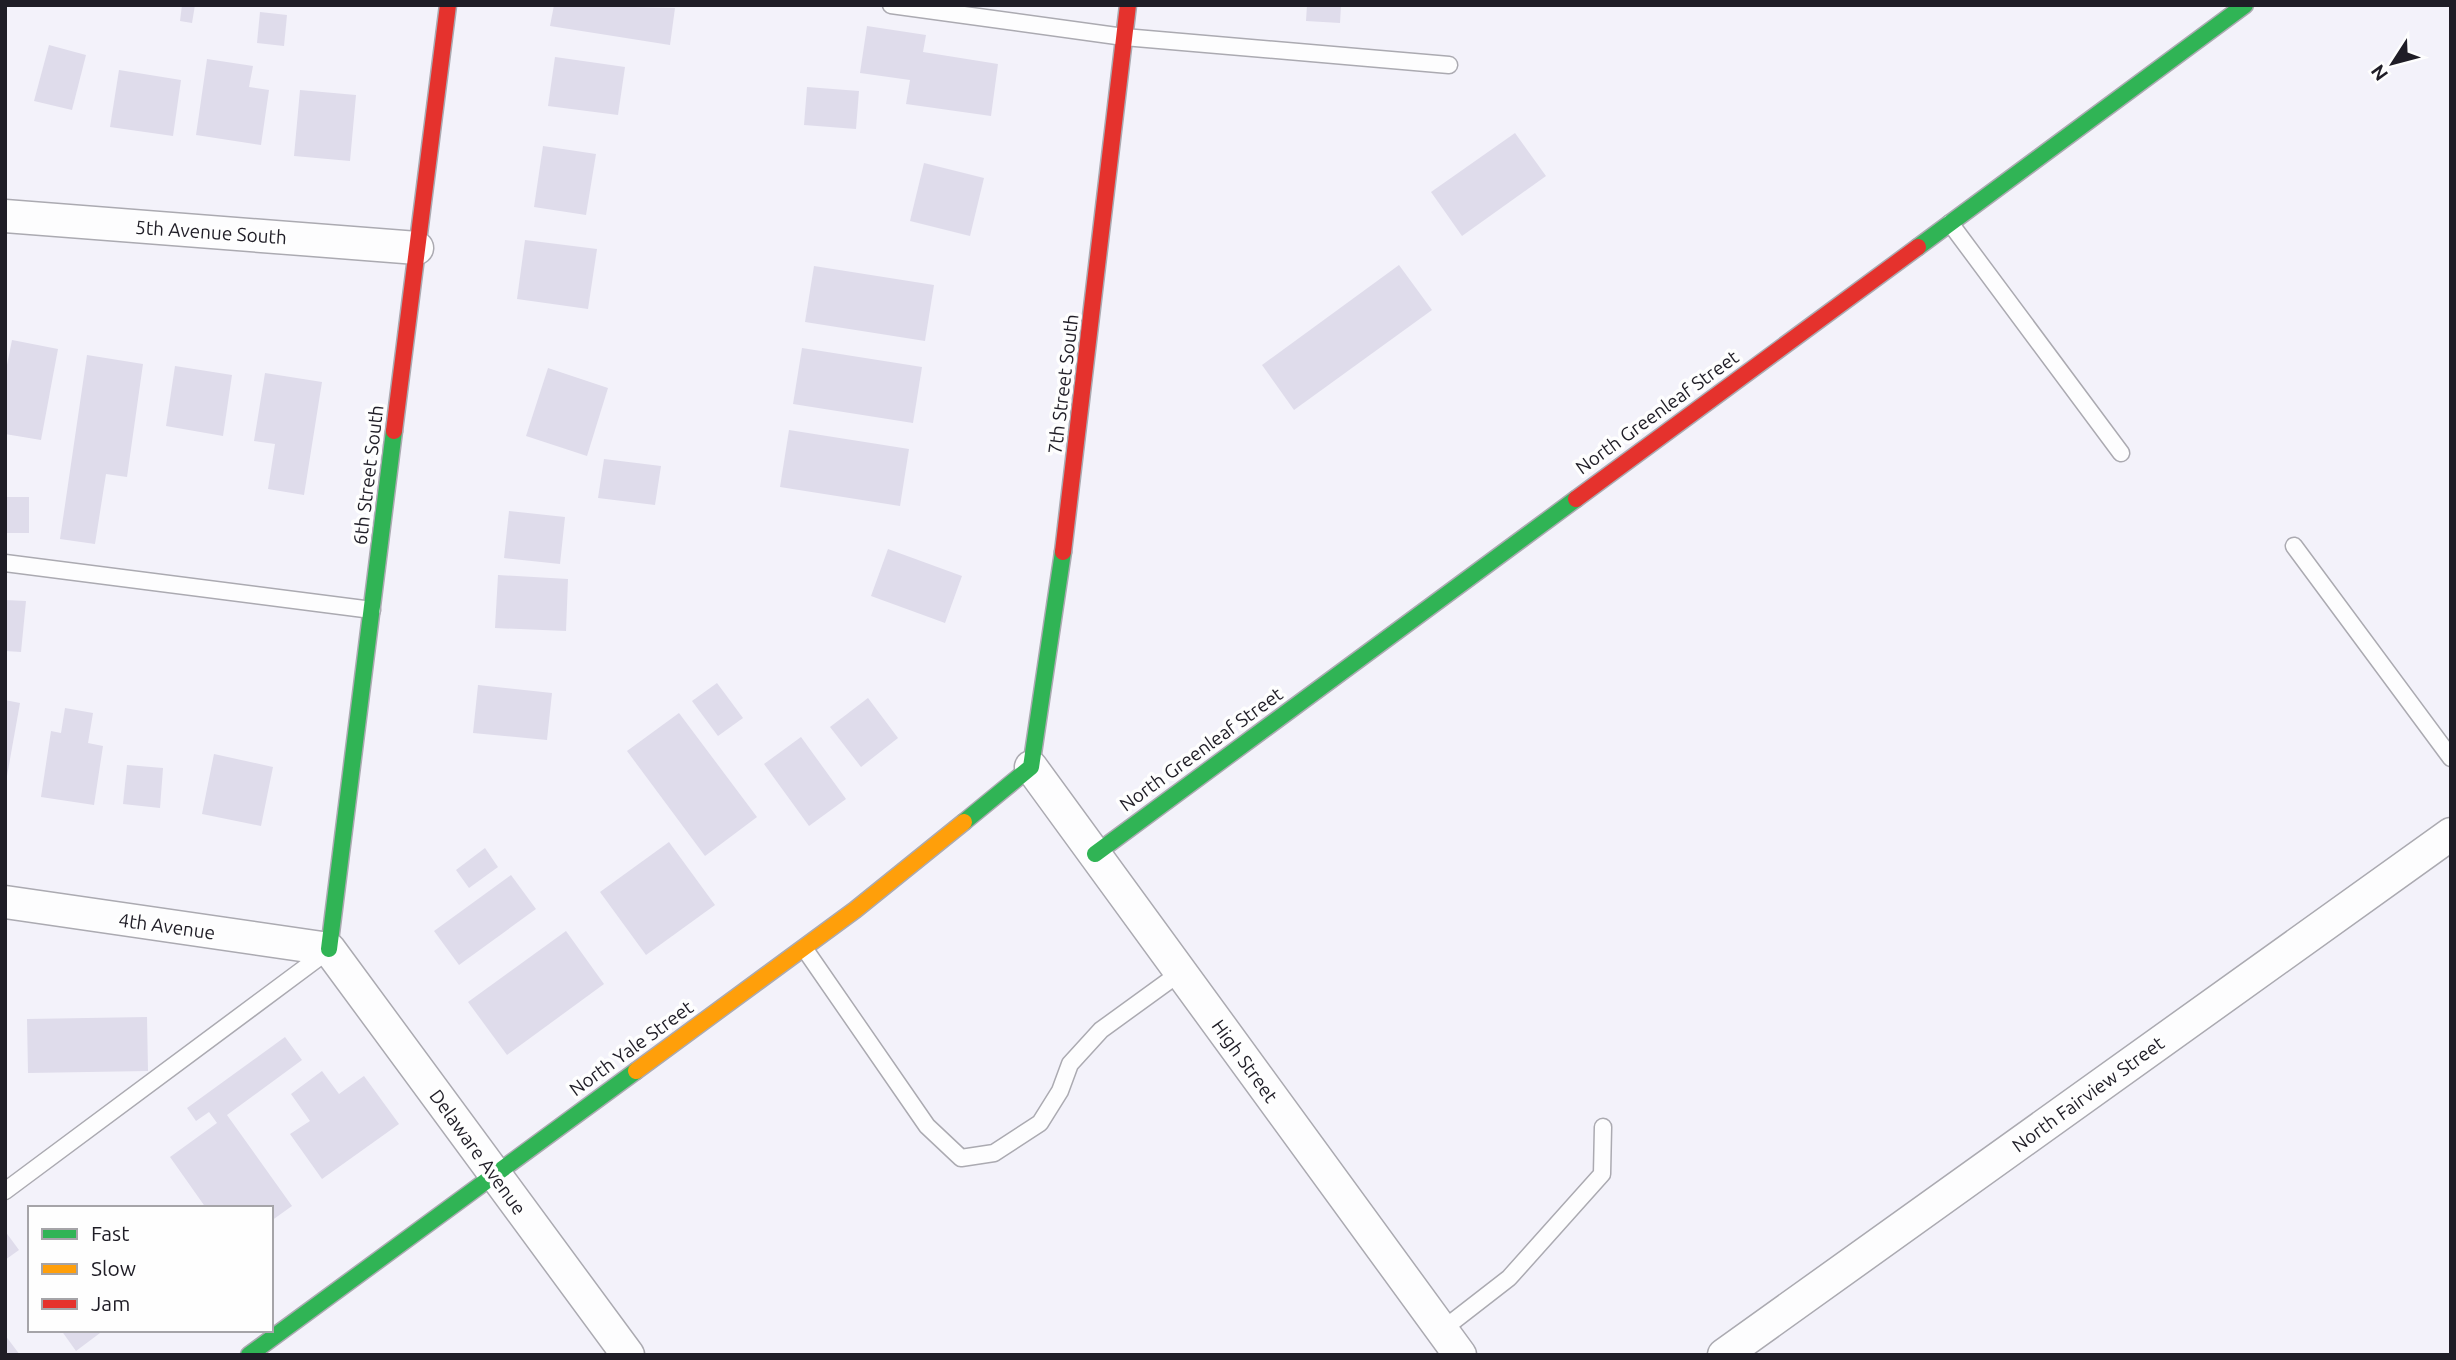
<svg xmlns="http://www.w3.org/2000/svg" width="2456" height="1360" viewBox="0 0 2456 1360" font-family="Ubuntu,sans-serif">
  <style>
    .building { fill: #dfdceb }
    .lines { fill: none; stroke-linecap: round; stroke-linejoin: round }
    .lane-casing { stroke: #abaab1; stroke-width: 19 }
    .street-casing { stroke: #abaab1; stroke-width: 35 }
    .fast-casing { stroke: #abaab1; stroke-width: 19 }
    .slow-casing { stroke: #abaab1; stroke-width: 19 }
    .jam-casing { stroke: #abaab1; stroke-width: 19 }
    .lane { stroke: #fdfdfe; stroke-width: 16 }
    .street { stroke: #fdfdfe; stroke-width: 32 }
    .fast { stroke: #30b455; stroke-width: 16 }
    .slow { stroke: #ff9f0a; stroke-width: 16 }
    .jam { stroke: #e5322d; stroke-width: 16 }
    .labels { text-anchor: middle; stroke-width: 7; stroke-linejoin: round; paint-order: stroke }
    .street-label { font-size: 19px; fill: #1f1d26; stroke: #fefefe }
  </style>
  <rect width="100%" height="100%" fill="#f3f2fa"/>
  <g class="building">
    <polygon points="182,5 195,5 192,23 180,21"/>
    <polygon points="554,5 675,8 670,45 550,26"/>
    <polygon points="1307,5 1341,5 1340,23 1306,21"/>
    <polygon points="260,12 287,15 284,46 257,43"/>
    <polygon points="867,26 926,35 923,52 998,64 991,116 906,104 910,80 860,73"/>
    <polygon points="49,45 86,55 72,110 34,101"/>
    <polygon points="555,57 625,67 618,115 548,106"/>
    <polygon points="207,59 253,66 249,87 269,90 261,145 196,135"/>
    <polygon points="119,70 181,80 173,136 110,127"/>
    <polygon points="807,87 859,91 856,129 804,125"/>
    <polygon points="300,90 356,95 350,161 294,156"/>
    <polygon points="1515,133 1546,176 1462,236 1431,192"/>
    <polygon points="543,146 596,154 586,215 534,207"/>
    <polygon points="924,163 984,178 970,236 910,221"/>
    <polygon points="525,240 597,249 588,309 517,299"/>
    <polygon points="1399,265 1432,310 1294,410 1262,365"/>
    <polygon points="814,266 934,285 925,341 805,322"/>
    <polygon points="12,340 58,349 41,440 5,434 5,375"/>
    <polygon points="802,348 922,367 913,423 793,404"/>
    <polygon points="87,355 143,364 127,477 106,474 95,544 60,539"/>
    <polygon points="175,366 232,375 223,436 166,426"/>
    <polygon points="548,368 608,388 587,456 526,436"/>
    <polygon points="265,373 322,382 304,495 268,489 275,444 254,441"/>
    <polygon points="789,430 909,449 900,506 780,487"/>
    <polygon points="604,459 661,466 655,505 598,498"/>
    <rect x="5" y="497" width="24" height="36"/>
    <polygon points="509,511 565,517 560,564 504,558"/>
    <polygon points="888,549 962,576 945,623 871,596"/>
    <polygon points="498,575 568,579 566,631 495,628"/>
    <polygon points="5,600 26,601 21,652 5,651"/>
    <polygon points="717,683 743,718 718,736 692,701"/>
    <polygon points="478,685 552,693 547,740 473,733"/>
    <polygon points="868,698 898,738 861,767 830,727"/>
    <polygon points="5,700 20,703 7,776 5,775"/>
    <polygon points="65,708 93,713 88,743 103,746 94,805 41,797 51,731 61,733"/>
    <polygon points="679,713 757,817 705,856 627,751"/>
    <polygon points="801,737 846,799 809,826 764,764"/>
    <polygon points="214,754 273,767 261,826 202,814"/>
    <polygon points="127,765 163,768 160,808 123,804"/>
    <polygon points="669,842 715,905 646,955 600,892"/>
    <polygon points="485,848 498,867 469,888 456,870"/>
    <polygon points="511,875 536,909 459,965 434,931"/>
    <polygon points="566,931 604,984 507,1055 468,1002"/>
    <polygon points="147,1017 148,1071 28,1073 27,1019"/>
    <polygon points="285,1037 302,1060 227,1115 292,1206 271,1221 271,1208 206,1208 170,1157 217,1123 209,1112 196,1121 187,1108"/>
    <polygon points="322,1071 339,1094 364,1076 399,1124 322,1179 290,1134 310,1121 291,1094"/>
    <polygon points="5,1231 19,1250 5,1260"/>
    <polygon points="61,1330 104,1330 76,1351"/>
    <polygon points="5,1335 20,1355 5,1355"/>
  </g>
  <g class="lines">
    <defs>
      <g id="lane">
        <polyline points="891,5 1124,37 1449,65"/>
        <polyline points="1950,223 2121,453"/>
        <polyline points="2294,546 2451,758"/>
        <polyline points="5,563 372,610"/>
        <polyline points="804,948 927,1126 961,1158 994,1153 1040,1123 1060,1091 1070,1064 1101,1030 1181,972"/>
        <polyline points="5,1191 329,950"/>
        <polyline points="1442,1330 1509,1278 1602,1174 1603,1127"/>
      </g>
      <g id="street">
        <polyline points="5,216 417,248"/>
        <polyline points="1031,767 1460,1355"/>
        <polyline points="5,902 329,949 628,1355"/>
        <polyline points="1724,1355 2451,834"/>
      </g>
      <g id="fast">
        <polyline points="1918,247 2245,5"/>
        <polyline points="964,822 1031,767 1063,552"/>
        <polyline points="1095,854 1576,499"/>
        <polyline points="329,949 394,431"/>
        <polyline points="249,1355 636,1071"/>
      </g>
      <polyline id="slow" points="636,1071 855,910 964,822"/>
      <g id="jam">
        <polyline points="394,431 448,5"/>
        <polyline points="1576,499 1918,247"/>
        <polyline points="1063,552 1128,5"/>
      </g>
    </defs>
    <use href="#lane" class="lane-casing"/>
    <use href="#street" class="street-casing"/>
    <use href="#fast" class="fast-casing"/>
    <use href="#slow" class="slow-casing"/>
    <use href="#jam" class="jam-casing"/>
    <use href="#lane" class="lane"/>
    <use href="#street" class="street"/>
    <use href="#fast" class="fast"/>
    <use href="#slow" class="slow"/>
    <use href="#jam" class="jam"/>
  </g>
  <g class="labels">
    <g class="street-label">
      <text transform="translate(211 232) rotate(4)" y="7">5th Avenue South</text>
      <text transform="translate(1063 384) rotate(-83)" y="7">7th Street South</text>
      <text transform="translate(1657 412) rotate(-36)" y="7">North Greenleaf Street</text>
      <text transform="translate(368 475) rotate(-83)" y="7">6th Street South</text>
      <text transform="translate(1201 749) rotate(-36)" y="7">North Greenleaf Street</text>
      <text transform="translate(167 926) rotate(8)" y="7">4th Avenue</text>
      <text transform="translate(631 1048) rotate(-36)" y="7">North Yale Street</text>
      <text transform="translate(1245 1061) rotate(54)" y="7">High Street</text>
      <text transform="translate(2088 1094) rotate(-36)" y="7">North Fairview Street</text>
      <text transform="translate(478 1152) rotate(54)" y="7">Delaware Avenue</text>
    </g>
  </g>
  <rect width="2456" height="1360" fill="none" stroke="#1f1d26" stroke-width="14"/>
  <rect x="28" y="1206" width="245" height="126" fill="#fefefe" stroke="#a5a4a8" stroke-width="2"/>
  <rect x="42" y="1229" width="35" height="10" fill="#30b455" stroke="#a5a4a8" stroke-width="2"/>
  <text x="91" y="1241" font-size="21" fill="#1f1d26">Fast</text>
  <rect x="42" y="1264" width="35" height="10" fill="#ff9f0a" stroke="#a5a4a8" stroke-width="2"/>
  <text x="91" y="1276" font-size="21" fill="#1f1d26">Slow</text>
  <rect x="42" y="1299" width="35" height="10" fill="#e5322d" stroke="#a5a4a8" stroke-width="2"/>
  <text x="91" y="1311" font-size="21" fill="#1f1d26">Jam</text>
  <g transform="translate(2393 63) rotate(234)" stroke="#fefefe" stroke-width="5" paint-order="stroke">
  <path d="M0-5L12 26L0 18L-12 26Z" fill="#1f1d26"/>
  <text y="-10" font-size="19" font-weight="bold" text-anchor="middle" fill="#1f1d26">N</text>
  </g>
</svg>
